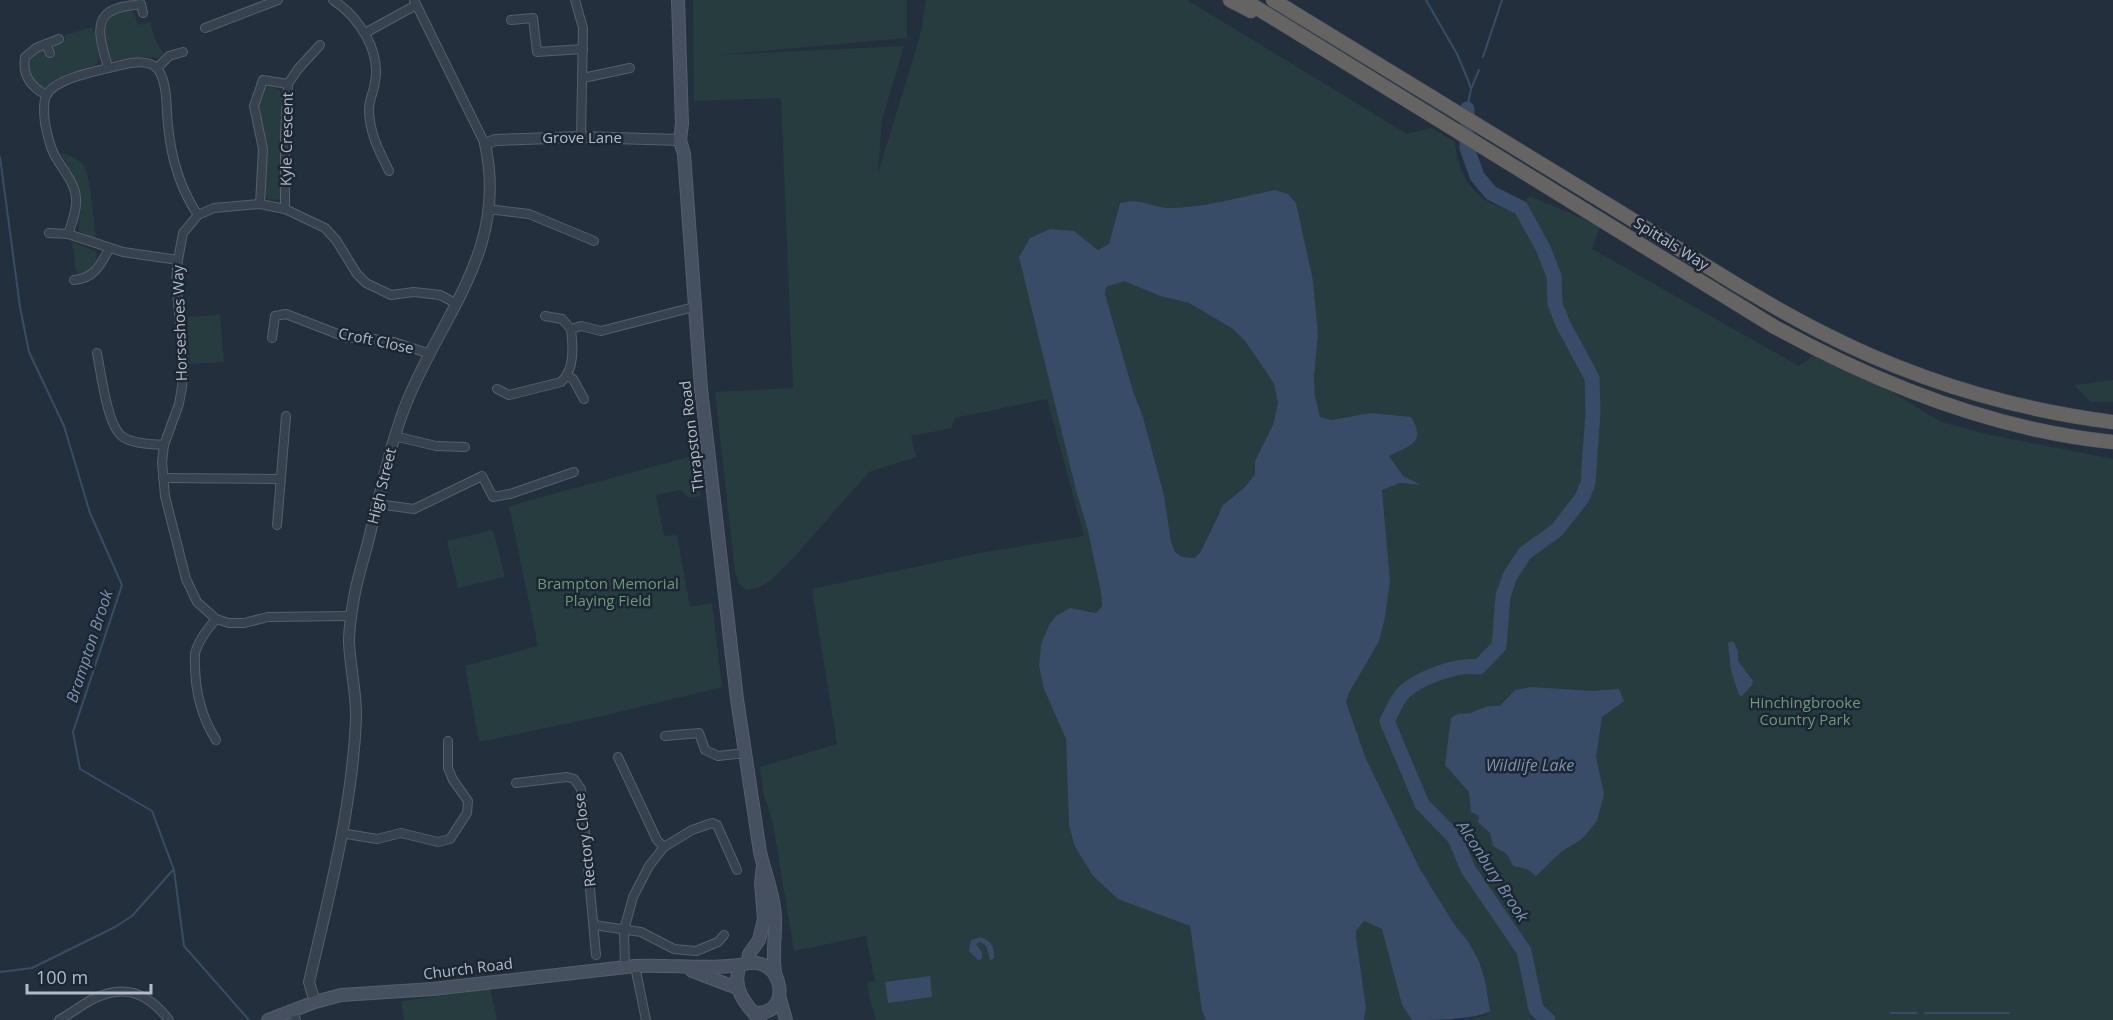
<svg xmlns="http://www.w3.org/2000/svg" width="2113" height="1020" viewBox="0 0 2113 1020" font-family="'Open Sans',sans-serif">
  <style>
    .green { fill: #263c3f }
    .water { fill: #394c67; fill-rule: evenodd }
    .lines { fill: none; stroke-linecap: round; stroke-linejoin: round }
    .stream { stroke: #394c67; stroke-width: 2 }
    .river { stroke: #394c67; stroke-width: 15 }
    .minor-casing { stroke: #565f6c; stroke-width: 10 }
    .tertiary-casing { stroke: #565f6c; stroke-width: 12 }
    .secondary-casing { stroke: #565f6c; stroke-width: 14 }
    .trunk-casing { stroke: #434c59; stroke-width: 15 }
    .minor { stroke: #38414e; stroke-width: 8 }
    .tertiary { stroke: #38414e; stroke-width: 10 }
    .secondary { stroke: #465061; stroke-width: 12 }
    .trunk { stroke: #656462; stroke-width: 14 }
    .labels { text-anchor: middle; stroke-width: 5; stroke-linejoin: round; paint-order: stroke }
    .street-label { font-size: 15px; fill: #b4bcc9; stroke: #1d2633 }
    .park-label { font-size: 15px; fill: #6b9a76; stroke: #1d2633 }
    .water-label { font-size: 16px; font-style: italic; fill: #7c92b1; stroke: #1d2633 }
  </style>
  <rect width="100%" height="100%" fill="#242f3e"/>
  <g class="green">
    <path d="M693 0H907V38L717 55 904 46 882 120 878 173 920 36 926 0H1187L1407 134 1432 128 1455 142C1457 167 1467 189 1489 202 1497 207 1509 208 1517 210L1530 196 1600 226 1592 249 1799 366 1813 356 1886 388 1941 422 1991 435 2113 459V1020H1462L1484 1016 1490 1011 1485 980 1479 961 1468 941 1454 924 1420 869 1366 759 1346 702 1390 580 1382 489 1400 483 1419 485 1403 476 1391 460 1370 413 1332 420 1320 417 1315 397 1314 377 1318 335 1274 190C1241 197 1205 207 1171 208 1151 208 1142 197 1120 203L1109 244 1098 250 1074 231 1065 444 1088 531 1101 593 1102 606 1096 613 1086 610 1039 666 1044 689 1066 739 1069 825 1074 845 1093 876 1118 898 1190 926 1202 1011 1206 1020H876L870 1001 867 982 875 981 866 936 794 951 773 824 763 792 760 767 837 744 812 589 985 552 1084 536 1047 399 954 418 952 428 911 436 916 457 869 472 796 555 770 581 760 587 746 590 739 584 735 572 715 392 793 388 781 98 694 101Z"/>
    <polygon points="129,10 134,13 138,25 150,22 155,39 163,53 158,58 140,57 111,61 104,34 104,25 113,15"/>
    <path d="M93 27 100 58C95 73 70 73 58 80 53 82 49 85 45 88L37 85 27 71C28 57 31 55 43 49L47 55 52 53 53 47 65 40V35Z"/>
    <polygon points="269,86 279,90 283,96 283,197 280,200 267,199 263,194 266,148 259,106 263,90"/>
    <path d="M61 153C69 154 80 160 85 167 90 177 94 224 96 239L79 231C78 221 81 212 81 202 80 183 69 169 61 153Z"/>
    <path d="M72 242 96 251C99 265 92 271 80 276L76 271Z"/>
    <polygon points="1124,280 1160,296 1189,303 1233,329 1245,341 1265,370 1274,384 1278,403 1273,425 1255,461 1255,474 1245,487 1235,494 1218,514 1201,551 1195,558 1182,557 1175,552 1171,541 1164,495 1143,417 1133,391 1105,294 1106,287"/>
    <polygon points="220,315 224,362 190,364 187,317"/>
    <polygon points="2113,380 2113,402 2091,402 2074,385"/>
    <polygon points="696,455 701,496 690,498 680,490 656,495 664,536 677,535 690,607 712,603 722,687 607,715 479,742 465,666 538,646 509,506"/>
    <polygon points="493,530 505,577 458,588 447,541"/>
    <polygon points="1364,921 1382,929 1402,1005 1412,1020 1364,1020 1366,1007 1356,937 1356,931"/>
    <polygon points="490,989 497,1020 404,1020 401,1001"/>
  </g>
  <g class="water">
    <path d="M1274 190 1288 194 1296 203 1313 281 1318 335 1314 377 1315 396 1320 417 1332 420 1370 413 1411 417C1427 443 1409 446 1389 456L1403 476 1421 485 1400 483 1382 490 1390 580 1385 617 1379 641 1349 693 1346 702 1366 759 1420 869 1454 924 1468 941 1479 961 1485 980 1490 1011C1475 1020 1433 1020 1412 1020L1402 1005 1382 929 1364 921 1356 931V937L1366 1007 1364 1020H1206L1202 1011 1190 926 1118 899 1093 876 1074 845 1069 825 1066 739 1044 689 1039 666 1041 645 1049 625 1056 616 1070 608 1096 613 1102 606 1101 593 1088 531 1076 490 1019 257 1030 238 1050 229 1074 231 1098 250 1109 244 1120 203C1142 197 1152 208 1171 208 1205 207 1241 197 1274 190ZM1124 281 1160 296 1189 303 1233 329 1245 341 1265 370 1274 384 1278 403 1273 425 1255 461V474L1245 487 1223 505 1201 551 1195 558 1182 557 1175 552 1171 541 1164 495 1143 417 1133 391 1105 294 1106 287Z"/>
    <polygon points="1733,641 1738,651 1738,661 1753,681 1752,685 1742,696 1739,695 1731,671 1728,643"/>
    <path d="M1531 687 1592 691 1619 689 1624 701 1602 717 1596 757 1604 794 1597 821 1582 839 1561 852 1536 876 1527 869 1513 866 1507 854 1493 846 1490 833 1478 822 1479 816 1471 812 1469 792 1445 765 1451 718C1461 711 1461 715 1470 713 1483 709 1485 705 1500 706L1515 690Z"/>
    <path d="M981 937C993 942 994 947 994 959L990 960C988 952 988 945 980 942L976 944 982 952V959L978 960 969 951 971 940Z"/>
    <polygon points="930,976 932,997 888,1003 885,982"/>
  </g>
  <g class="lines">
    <g class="stream">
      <polyline points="1426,0 1457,54 1468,80 1471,89 1467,109"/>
      <polyline points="1483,57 1502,0"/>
      <polyline points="1471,89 1479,70"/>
      <polyline points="0,157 20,307 29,352 64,426 90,513 122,585 73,732 80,769 152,811 174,870 184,946 249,1020"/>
      <polyline points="0,972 32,968 115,927 132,916 173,870"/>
      <polyline points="1891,1013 1916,1013"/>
      <polyline points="1925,1013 2009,1013"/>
    </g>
    <path class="river" d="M1467 109V148L1477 176 1491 193 1521 208 1543 248 1554 276 1555 304 1563 324 1592 378 1593 412 1588 483 1582 498 1557 530 1525 553 1510 576 1503 596 1499 646 1479 667C1457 664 1421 677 1404 692 1397 699 1392 712 1387 721L1422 804 1455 838 1468 869 1524 951 1536 1009 1548 1020"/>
    <defs>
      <g id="minor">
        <path d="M333 0C359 17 381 51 375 82 374 91 369 100 369 109 369 132 379 151 389 171"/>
        <polyline points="414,0 485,144"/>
        <polyline points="575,0 583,28 581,137"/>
        <polyline points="511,20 533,18 537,52 583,49"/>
        <polyline points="205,28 278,0"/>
        <polyline points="365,33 416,5"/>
        <polyline points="46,44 50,53"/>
        <path d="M108 68C105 53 92 25 108 13 117 6 131 6 141 4L143 13"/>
        <polyline points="157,68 169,56 183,52"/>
        <polyline points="583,78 630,68"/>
        <path d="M46 95C30 86 22 75 25 57L36 48 59 39"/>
        <polyline points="260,204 263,149 254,106 263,80 288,84"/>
        <polyline points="285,209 285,133 288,84 298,69 320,45"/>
        <polyline points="488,209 529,214 594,241"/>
        <polyline points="49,233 68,234 123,252 178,260"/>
        <path d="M68 234C72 223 77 210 76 198 75 182 61 168 54 154 49 144 47 133 45 123 44 115 43 103 46 96 55 77 103 70 121 65 132 62 152 59 159 71 168 86 166 108 168 125 171 158 179 187 198 215"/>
        <path d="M74 280C94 279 101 264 109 249"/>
        <polyline points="545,316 562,319 571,329"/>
        <polyline points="272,338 275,316 286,314 348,338 367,338 394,342 430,354"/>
        <path d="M97 353C101 372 107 427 123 437 133 444 152 444 164 445"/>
        <polyline points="567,376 573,379 584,399"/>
        <path d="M497 389 509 395 561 382C575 370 573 346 571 329L581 326 601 331 694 307"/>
        <polyline points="394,436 436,446 465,447"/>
        <polyline points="163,478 280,479"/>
        <polyline points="377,504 414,509 482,476 493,497 510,494 574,472"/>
        <polyline points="277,525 286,416"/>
        <polyline points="350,616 268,617 244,623 229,623 216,619 197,602 186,579 165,496 162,462 164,445 179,404 182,387 184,366 176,281 178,260 183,233 198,215 214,208 260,204 285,209 325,228 336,240 357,274 366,283 391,295 414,292 440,295 457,304"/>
        <polyline points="665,736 699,733 705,750 718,756 745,753"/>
        <path d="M216 740C201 716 195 692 195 664 195 660 194 655 196 650 200 639 208 628 216 619"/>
        <polyline points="618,757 657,840 664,847"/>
        <polyline points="516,783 567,777 574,779 581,789 596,955"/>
        <polyline points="341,833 377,839 401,833 438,842 450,839 467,813 468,801 453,780 448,768 448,741"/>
        <polyline points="594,925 641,932 674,949 696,951 718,942 724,935"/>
        <polyline points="635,966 646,1020"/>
        <polyline points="625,968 624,930 633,897 649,866 664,847 692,830 712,823 717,825 737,870"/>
        <polyline points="293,1011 296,1020"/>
        <path d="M59 1020C70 1014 80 1006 91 1000 124 983 147 992 169 1020"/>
      </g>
      <path id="tertiary" d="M315 1002 309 982C329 896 352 808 356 720 357 694 350 668 349 642 349 625 352 609 355 592 360 569 367 548 372 526 383 483 391 440 408 399 445 310 508 248 485 144L495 140 581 137 680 140"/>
      <g id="secondary">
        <path d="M678 0 682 124 680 140 684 154 701 389 737 699 760 852C765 874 774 894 775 917 776 938 771 957 776 978"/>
        <polyline points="748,962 749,954 759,940 764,919 761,883 763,866"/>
        <polyline points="692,971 737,988"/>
        <polyline points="780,999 786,1020"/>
        <path d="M753 1012C793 1020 787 950 740 965 731 988 745 1004 760 1020"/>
        <path d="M268 1020 315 1002 341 995 433 989 635 966C670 964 705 970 740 965"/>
      </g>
      <g id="trunk">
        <polyline points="1230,0 1251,11"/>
        <path d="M1244 0 1773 326C1878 384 1992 430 2113 442"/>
        <path d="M1273 0C1386 68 1498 137 1610 206 1679 248 1747 294 1819 331 1910 378 2011 409 2113 422"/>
      </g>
    </defs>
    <use href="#minor" class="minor-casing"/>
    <use href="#tertiary" class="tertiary-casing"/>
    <use href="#secondary" class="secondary-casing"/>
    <use href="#trunk" class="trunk-casing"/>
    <use href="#minor" class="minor"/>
    <use href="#tertiary" class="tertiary"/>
    <use href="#secondary" class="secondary"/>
    <use href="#trunk" class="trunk"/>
  </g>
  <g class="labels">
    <g class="street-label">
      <text x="582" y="143">Grove Lane</text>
      <text transform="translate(287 139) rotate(-89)" y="5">Kyle Crescent</text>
      <text transform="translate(1671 244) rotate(32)" y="5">Spittals Way</text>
      <text transform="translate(180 323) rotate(-92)" y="5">Horseshoes Way</text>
      <text transform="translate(376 341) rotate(12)" y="5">Croft Close</text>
      <text transform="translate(692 436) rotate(-97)" y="5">Thrapston Road</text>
      <text transform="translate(382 486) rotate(-76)" y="5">High Street</text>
      <text transform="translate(585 840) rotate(-97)" y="5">Rectory Close</text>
      <text transform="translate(468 969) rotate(-7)" y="5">Church Road</text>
    </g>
    <g class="park-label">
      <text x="608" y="589">Brampton Memorial<tspan x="608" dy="17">Playing Field</tspan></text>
      <text x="1805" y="708">Hinchingbrooke<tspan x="1805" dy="17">Country Park</tspan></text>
    </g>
    <g class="water-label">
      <text transform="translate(89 646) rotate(-72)" y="6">Brampton Brook</text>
      <text x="1530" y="771">Wildlife Lake</text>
      <text transform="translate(1493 871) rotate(57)" y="6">Alconbury Brook</text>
    </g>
  </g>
  <path d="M27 984v9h124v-9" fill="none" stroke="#b4bcc9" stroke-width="3"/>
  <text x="36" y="984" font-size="18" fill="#b4bcc9" stroke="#1d2633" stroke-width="4.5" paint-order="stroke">100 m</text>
</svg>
